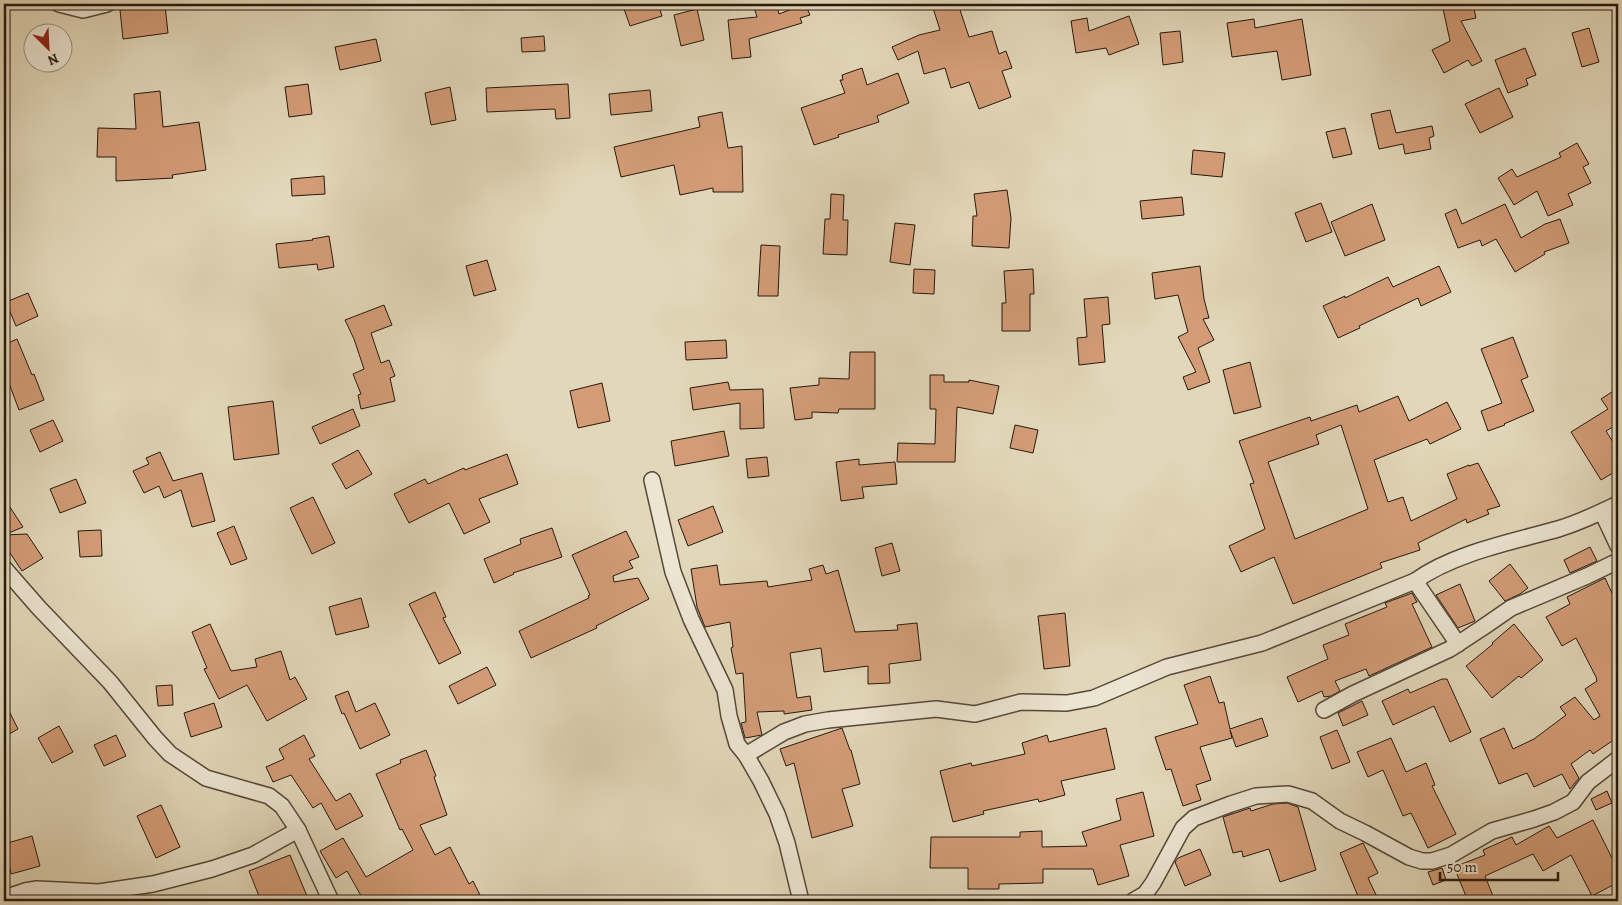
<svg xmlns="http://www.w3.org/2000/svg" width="1622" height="905" viewBox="0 0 1622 905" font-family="Alegreya,serif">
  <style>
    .building { fill: #d39c77; stroke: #26190e; fill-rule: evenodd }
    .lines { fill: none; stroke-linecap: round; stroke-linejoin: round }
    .street-casing { stroke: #554839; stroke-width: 18 }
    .street { stroke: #ece5d2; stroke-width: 15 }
  </style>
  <rect width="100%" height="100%" fill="#e2d7b9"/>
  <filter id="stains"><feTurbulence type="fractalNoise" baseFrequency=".004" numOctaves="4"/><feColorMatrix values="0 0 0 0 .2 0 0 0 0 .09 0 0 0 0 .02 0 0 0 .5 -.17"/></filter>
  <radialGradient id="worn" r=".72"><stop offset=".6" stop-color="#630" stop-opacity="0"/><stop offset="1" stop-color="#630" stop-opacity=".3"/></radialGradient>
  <g class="building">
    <polygon points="630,4 658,4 662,16 630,26 623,6"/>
    <polygon points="753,4 776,4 779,14 805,4 810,15 800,18 802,23 749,39 751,57 732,59 728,20 757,17"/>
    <polygon points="945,4 953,4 955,9 959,7 969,37 992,31 999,54 1006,51 1012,68 1002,71 1011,97 979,109 969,82 951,88 945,68 924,74 918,51 898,60 892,47 919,35 940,30 933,8"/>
    <polygon points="1442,4 1473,4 1476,18 1461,21 1482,61 1472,66 1468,60 1444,73 1432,50 1450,41"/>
    <polygon points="165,5 168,33 123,39 120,10"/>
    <polygon points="697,9 704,40 681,46 674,15"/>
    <polygon points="1129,16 1139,44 1109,55 1106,48 1076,53 1071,21 1087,18 1089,31"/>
    <polygon points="1254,19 1255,28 1302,19 1311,75 1282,80 1277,51 1232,57 1227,23"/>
    <polygon points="1589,28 1599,62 1582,67 1572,33"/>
    <polygon points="1180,31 1183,62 1163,65 1160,33"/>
    <polygon points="544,36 545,51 522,52 521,38"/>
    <polygon points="376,39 381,61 340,70 335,47"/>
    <polygon points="1525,48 1536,75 1526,79 1528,85 1508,93 1495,60"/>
    <polygon points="862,68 867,85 898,73 909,103 877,116 879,122 838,135 839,137 814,145 801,108 845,93 840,80 843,80 842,75"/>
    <polygon points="308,84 312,114 289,117 285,87"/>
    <polygon points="568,84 570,118 556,119 555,109 487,112 486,88"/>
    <polygon points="450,87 456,120 431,125 425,93"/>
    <polygon points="1499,88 1513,117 1480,133 1465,104"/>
    <polygon points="650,90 652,111 611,115 609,94"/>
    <polygon points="160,91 163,127 199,122 206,170 172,175 173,178 116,181 116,157 97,157 98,128 136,129 134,94"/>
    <polygon points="1390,110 1396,133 1432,126 1434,136 1429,138 1431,149 1405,154 1403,144 1379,149 1371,114"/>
    <polygon points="722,112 728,148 742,146 743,192 713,192 713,188 680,195 674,165 621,177 614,147 700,127 698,117"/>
    <polygon points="1345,128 1352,154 1333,158 1326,132"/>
    <polygon points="1577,143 1589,164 1583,167 1591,183 1568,194 1573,205 1548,216 1537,191 1514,205 1498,178 1512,169 1517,177 1561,157 1559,153"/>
    <polygon points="1193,150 1225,153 1222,177 1191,174"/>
    <polygon points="324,176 325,194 292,196 291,179"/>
    <polygon points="1007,190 1011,218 1009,248 972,246 973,216 977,216 974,194"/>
    <polygon points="831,194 844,195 843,220 848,220 847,255 823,254 825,219 830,219"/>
    <polygon points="1182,197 1184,215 1142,219 1140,201"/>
    <polygon points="1321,203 1332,232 1306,242 1295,213"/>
    <polygon points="1372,204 1385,240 1345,256 1331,222"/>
    <polygon points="1505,204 1521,238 1545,224 1560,219 1569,243 1544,252 1545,254 1515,272 1496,239 1482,246 1480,240 1458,248 1445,214 1456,209 1462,224"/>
    <polygon points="895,223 915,225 910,265 890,262"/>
    <polygon points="329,236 334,267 318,270 317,264 279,268 276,244 313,240 312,239"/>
    <polygon points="761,245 780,246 778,296 758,296"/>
    <polygon points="487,260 496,290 474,296 466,266"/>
    <polygon points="1200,266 1204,299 1209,318 1203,319 1214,340 1198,348 1210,382 1188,390 1183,377 1196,372 1178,337 1188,332 1178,295 1155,299 1152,273"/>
    <polygon points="1439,266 1451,292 1421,306 1418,298 1359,326 1360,328 1338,338 1323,306 1345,296 1345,298 1388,277 1393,287"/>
    <polygon points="914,269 935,270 934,294 913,293"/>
    <polygon points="1033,269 1034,294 1030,294 1030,331 1002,331 1002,303 1006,303 1004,271"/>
    <polygon points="28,293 38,316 16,326 6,302"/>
    <polygon points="1108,297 1110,324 1102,325 1105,362 1079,365 1077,338 1087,337 1084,299"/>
    <polygon points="384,305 392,325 371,333 381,363 389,360 395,376 390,378 395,401 361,409 358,395 361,394 353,374 364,369 354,339 345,320"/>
    <polygon points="1513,337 1528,377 1521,380 1534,411 1504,424 1505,425 1488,431 1481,411 1502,403 1481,349"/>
    <polygon points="17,339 32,375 34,374 44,400 19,410 4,370 4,345"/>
    <polygon points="726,340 727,358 686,360 685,342"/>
    <polygon points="850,352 875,352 875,409 839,409 838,413 812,412 812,418 795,420 790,388 819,385 819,378 849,379"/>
    <polygon points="1250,362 1261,407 1234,414 1223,370"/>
    <polygon points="930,375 944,375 944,382 969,382 969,380 999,386 993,414 957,407 955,462 897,462 898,443 935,444 936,409 930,409"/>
    <polygon points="728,382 730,390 763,389 764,428 740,429 740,403 693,410 690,388"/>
    <polygon points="602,383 610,421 578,428 570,391"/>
    <polygon points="1618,388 1618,425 1618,424 1606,431 1618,450 1618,470 1601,480 1571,432 1608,409 1601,399"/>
    <path d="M1398 396 1409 421 1447 402 1461 429 1430 444 1427 439 1374 460 1388 502 1403 497 1411 521 1457 499 1447 474 1469 465V466L1478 463 1500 506 1487 510 1489 514 1467 523 1466 519 1418 543 1420 550 1380 563 1382 568 1293 604 1274 557 1241 572 1229 546 1265 529 1250 484 1254 483 1239 441 1310 417 1311 421 1357 405 1359 412ZM1341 425 1368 509 1295 539 1268 462 1319 444 1316 435Z"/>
    <polygon points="273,401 279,454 234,460 228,407"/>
    <polygon points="353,409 360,426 320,444 312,427"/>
    <polygon points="53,420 63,441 40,452 30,430"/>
    <polygon points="1015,425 1038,430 1033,453 1010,448"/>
    <polygon points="724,431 729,456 675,466 671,441"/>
    <polygon points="358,450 372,474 346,489 332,464"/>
    <polygon points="160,452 173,481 202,473 215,521 192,527 181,490 164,498 159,486 144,493 133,471 149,464 146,458"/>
    <polygon points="507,454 518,484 479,499 490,522 464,534 449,503 409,523 394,494 425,479 428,484 464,468 465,470"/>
    <polygon points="767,457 769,476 748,478 746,459"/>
    <polygon points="859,459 859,465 895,462 897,484 862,487 864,498 841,501 836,462"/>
    <polygon points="76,479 86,503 60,513 50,489"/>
    <polygon points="313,497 335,543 312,554 290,508"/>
    <polygon points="4,498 23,527 4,535"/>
    <polygon points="713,506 723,532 688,546 678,520"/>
    <polygon points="234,526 247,559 231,565 217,533"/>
    <polygon points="552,528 562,557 513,573 514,574 494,583 484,559 521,544 520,539"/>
    <polygon points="101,530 102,556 80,557 78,531"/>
    <polygon points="626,531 639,557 629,561 633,568 613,576 614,582 638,578 649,599 596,626 597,628 531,658 519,631 589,598 588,596 590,595 572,555"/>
    <polygon points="27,534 43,558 22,571 4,544 4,535"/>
    <polygon points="892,543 900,571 882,576 875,548"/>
    <polygon points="1590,547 1597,561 1570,573 1564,560"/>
    <polygon points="1510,564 1528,588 1520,594 1505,601 1489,581"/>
    <polygon points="717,565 720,585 767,581 768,587 812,580 809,569 823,565 826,574 838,570 855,632 898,630 897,625 917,623 921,660 889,664 890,683 868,684 868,666 824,672 821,648 790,653 797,698 810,696 812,710 784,714 784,711 757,712 762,735 745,738 741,723 746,722 743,673 736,674 731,648 733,647 730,622 705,627 697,607 691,569"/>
    <polygon points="1605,578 1618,606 1618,737 1593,754 1590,750 1571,764 1579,778 1570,789 1562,774 1534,787 1527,773 1499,784 1480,739 1504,728 1513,749 1534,739 1566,715 1560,707 1575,697 1594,720 1600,716 1585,689 1597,681 1596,677 1576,638 1562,646 1546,617 1570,604 1567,597"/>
    <polygon points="1460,584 1475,621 1458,628 1436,595"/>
    <polygon points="435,592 446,617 443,618 461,653 439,664 409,604"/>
    <polygon points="1412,593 1417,602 1412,604 1432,647 1369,676 1366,669 1335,681 1340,691 1331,696 1324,697 1322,691 1298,702 1287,677 1328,659 1323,645 1349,635 1345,624 1387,607 1385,603"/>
    <polygon points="361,598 369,627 336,635 329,607"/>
    <polygon points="1065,613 1070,666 1044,669 1038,616"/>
    <polygon points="210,624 231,671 257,667 255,659 281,651 290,680 295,677 307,699 267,721 247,685 219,699 204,669 207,668 192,632"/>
    <polygon points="1514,624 1543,660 1521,678 1519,676 1492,698 1466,666 1493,644 1492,643"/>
    <polygon points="487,667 496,685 458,704 449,686"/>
    <polygon points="1210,676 1219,703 1224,702 1230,729 1262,718 1268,736 1236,747 1230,730 1232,738 1200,747 1211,780 1196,785 1201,800 1183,806 1171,769 1166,770 1155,737 1198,724 1184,685"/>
    <polygon points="1442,679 1447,679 1471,732 1450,742 1434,706 1393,725 1382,701 1408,689 1410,693"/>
    <polygon points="172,685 173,705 158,706 156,686"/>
    <polygon points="348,691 356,712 375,703 390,735 360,749 344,713 342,714 335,696"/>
    <polygon points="4,701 18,729 4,737"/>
    <polygon points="1362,701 1368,715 1343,726 1338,713"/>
    <polygon points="214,703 222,727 191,737 184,713"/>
    <polygon points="59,726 73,752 52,763 38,738"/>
    <polygon points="842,728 850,750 851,750 860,784 842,789 853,826 812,838 794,763 786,766 780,749"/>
    <polygon points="1106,728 1115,769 1061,781 1065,795 1039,802 1038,799 983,811 984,814 953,822 940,771 971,763 972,766 1025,754 1022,743 1047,735 1049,742"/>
    <polygon points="1337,730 1350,762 1332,769 1320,737"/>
    <polygon points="116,735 126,756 104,766 94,745"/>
    <polygon points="304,735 315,756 309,759 336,801 350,793 363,816 336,830 321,803 313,808 291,775 273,782 266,767 284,759 279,749"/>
    <polygon points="1391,738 1406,772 1426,763 1435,785 1432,786 1456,834 1428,848 1411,813 1403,816 1383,770 1368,777 1357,752"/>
    <polygon points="426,750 436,776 434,777 447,815 420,825 435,855 450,847 469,884 473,881 483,901 364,901 347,871 336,878 320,851 343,838 366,877 413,850 402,829 400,830 376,774 401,763 400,760"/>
    <polygon points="1607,791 1612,803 1596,810 1591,799"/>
    <polygon points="1143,792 1154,836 1120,845 1129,876 1098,885 1093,869 1043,869 1043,883 999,884 999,889 968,889 968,868 930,868 931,837 1020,837 1020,832 1042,831 1042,847 1087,846 1082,832 1121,820 1116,799"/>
    <polygon points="1287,803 1298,807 1316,870 1280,882 1269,849 1243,857 1242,851 1233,853 1223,817 1250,808 1251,811 1273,804"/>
    <polygon points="161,805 180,847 156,858 137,816"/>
    <polygon points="1593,820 1618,870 1618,881 1613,885 1592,896 1571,855 1543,871 1533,854 1485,876 1495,901 1468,901 1454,867 1485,855 1483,850 1512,837 1516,845 1549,826 1557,838"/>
    <polygon points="32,836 40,866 11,874 4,844"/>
    <polygon points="1363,843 1378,873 1368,878 1379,901 1360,901 1340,853"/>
    <polygon points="1200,849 1211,875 1185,886 1175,862 1178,858"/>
    <polygon points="290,855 309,901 261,901 249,871"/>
    <polygon points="1442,868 1446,880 1433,885 1428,872"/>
  </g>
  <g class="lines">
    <defs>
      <g id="street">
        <polyline points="59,4 83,10 107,4"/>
        <polyline points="652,480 673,572 691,619 725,690 729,716 737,744 746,755 761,781 777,814 787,843 801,901"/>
        <polyline points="1602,512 1618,546"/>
        <polyline points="4,568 39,608 110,682 155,738 170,754 206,778 269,796 282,806 298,830 331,901"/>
        <polyline points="1415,581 1458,644"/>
        <polyline points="1324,710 1353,694 1450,649 1482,628 1511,608 1587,576 1618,561"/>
        <path d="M746 755 784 732 805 724 828 720 936 709 975 714 1021 702 1067 703 1094 698 1167 667 1262 643 1415 581C1454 553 1512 542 1558 529 1579 523 1599 513 1618 504"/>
        <polyline points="4,898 25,891 37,889 99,892 153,884 212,869 253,855 298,830"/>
        <polyline points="1133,901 1145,894 1153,883 1183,828 1194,818 1231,804 1256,796 1288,794 1312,801 1340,821 1365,833 1409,857 1422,861 1432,861 1451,855 1492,831 1534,819 1554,812 1573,802 1588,782 1618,759"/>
      </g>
    </defs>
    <use href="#street" class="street-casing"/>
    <use href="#street" class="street"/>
  </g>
  <rect width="1622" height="905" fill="none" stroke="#e2d7b9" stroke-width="20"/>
  <rect x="5" y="5" width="1612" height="895" fill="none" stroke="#26190e" stroke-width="2.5"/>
  <rect x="10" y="10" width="1602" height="885" fill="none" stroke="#26190e"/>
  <g transform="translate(48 48) rotate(156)"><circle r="24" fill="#ece5d2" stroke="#9d9384"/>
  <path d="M0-4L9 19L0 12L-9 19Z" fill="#8f2418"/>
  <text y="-8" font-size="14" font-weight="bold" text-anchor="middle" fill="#26190e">N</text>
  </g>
  <path d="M1440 872v8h118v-8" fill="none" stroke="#26190e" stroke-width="2.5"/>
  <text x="1447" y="872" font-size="15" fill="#26190e" stroke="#ece5d2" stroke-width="4" paint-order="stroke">50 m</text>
  <rect width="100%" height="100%" filter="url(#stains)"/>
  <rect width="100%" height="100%" fill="url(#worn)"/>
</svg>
